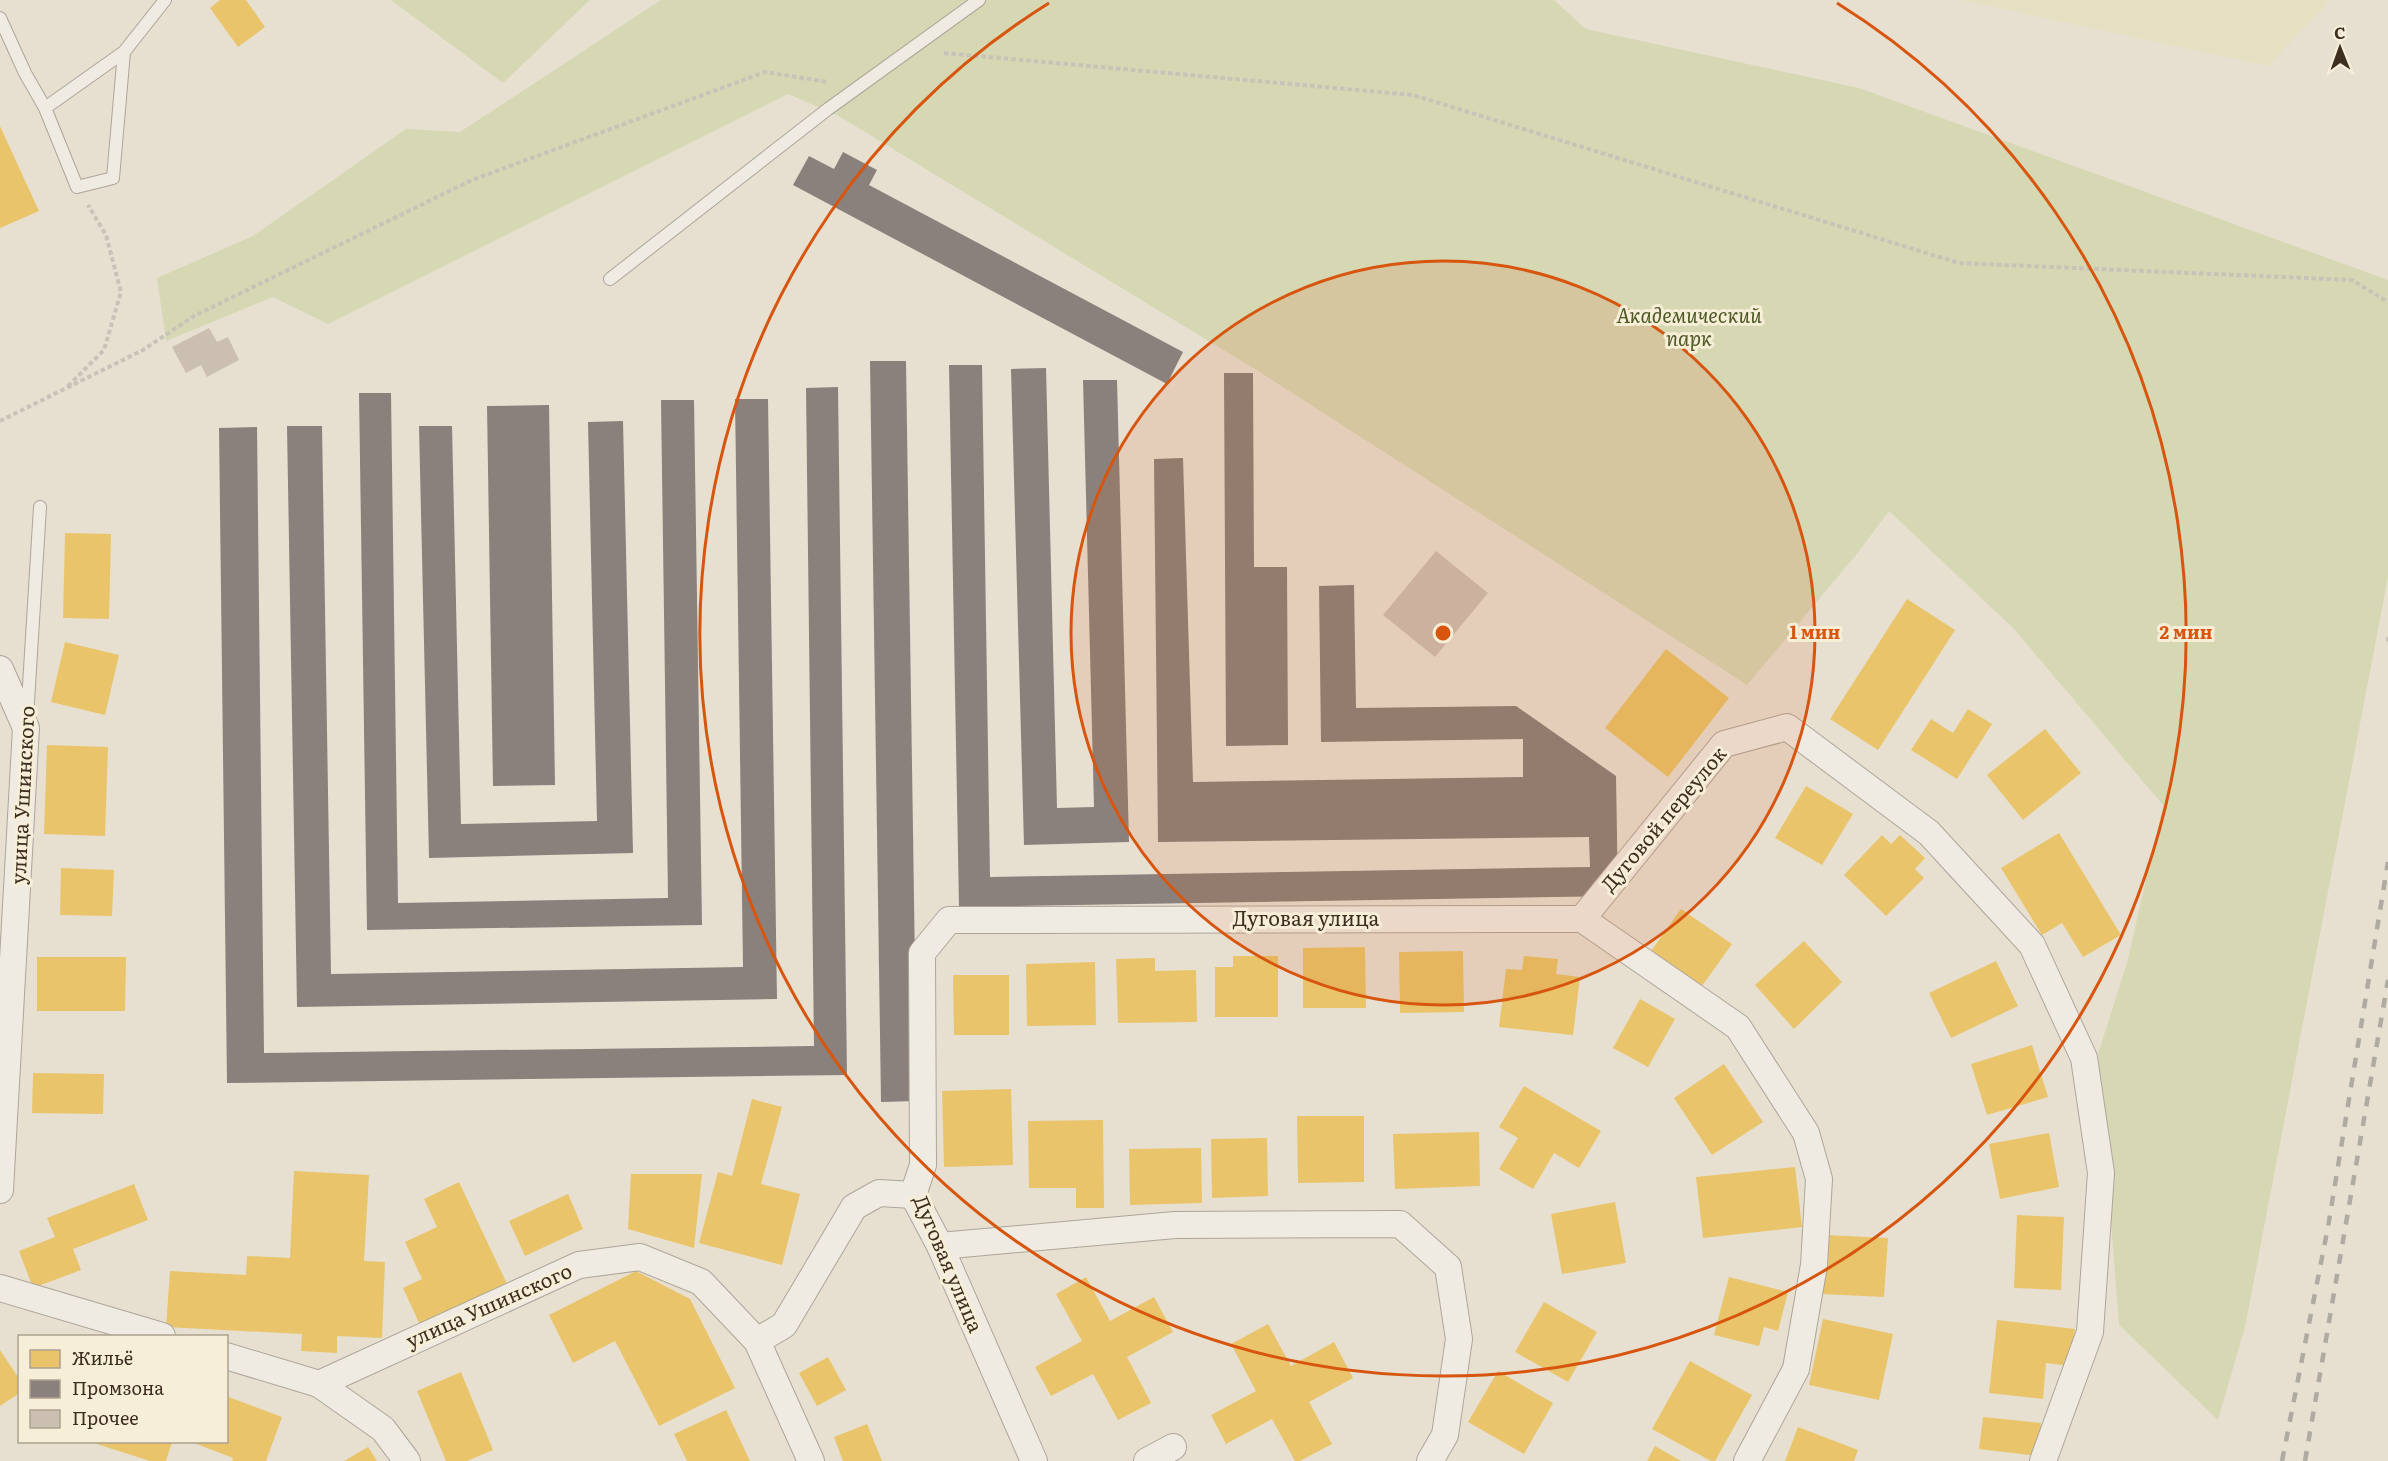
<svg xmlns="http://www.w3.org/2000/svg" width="2388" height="1461" viewBox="0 0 2388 1461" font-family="Literata,serif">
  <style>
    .farmland { fill: #e6dfc2 }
    .green { fill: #d6d7b3 }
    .homes { fill: #e9c46a }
    .industry { fill: #8a817c }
    .building { fill: #cbbfb2 }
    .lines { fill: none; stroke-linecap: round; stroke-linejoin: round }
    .lane-casing { stroke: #ada599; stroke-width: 14 }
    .street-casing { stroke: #ada599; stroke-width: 28 }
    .path { stroke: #c8c2b9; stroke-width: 4; stroke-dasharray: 4.5 3; stroke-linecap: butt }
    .lane { stroke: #efebe3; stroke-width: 12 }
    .street { stroke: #efebe3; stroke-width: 26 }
    .rail { stroke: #afaaa2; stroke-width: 4.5; stroke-dasharray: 10 10; stroke-linecap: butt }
    .ring { fill: none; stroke: #d7550e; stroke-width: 3 }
    .labels { text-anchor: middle; stroke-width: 6; stroke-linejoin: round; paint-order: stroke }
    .park-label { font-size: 20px; font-style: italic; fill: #4d5a26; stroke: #f7eed8 }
    .street-label { font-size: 20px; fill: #3d2e20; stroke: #f7eed8 }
    .centre { fill: #d7550e; stroke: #f7eed8; stroke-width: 3 }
    .ring-label { font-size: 18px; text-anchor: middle; font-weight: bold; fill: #d7550e; stroke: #f7eed8; stroke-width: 6; stroke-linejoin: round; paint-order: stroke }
  </style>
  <rect width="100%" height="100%" fill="#e7e0d1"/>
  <polygon class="farmland" points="1961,0 2328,0 2325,6 2268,66"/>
  <g class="green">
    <polygon points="391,0 590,0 503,83"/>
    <polygon points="661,0 1554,0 1586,29 1859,88 2388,280 2388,577 2245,1327 2218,1420 2119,1325 2098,1054 2127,963 2163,805 2014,629 1889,511 1856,555 1747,685 1258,371 837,115 788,94 328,324 273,297 166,341 157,278 253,236 406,129 460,132"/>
  </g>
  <g class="homes">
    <polygon points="220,0 246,0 265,27 238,47 210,8"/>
    <polygon points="0,126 39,211 0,228"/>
    <polygon points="65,533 111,534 109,619 63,618"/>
    <polygon points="1907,599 1955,630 1878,750 1830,719"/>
    <polygon points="65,642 119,655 105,715 51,702"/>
    <polygon points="1666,649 1729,698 1668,777 1605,728"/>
    <polygon points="1968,709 1992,724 1957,779 1911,750 1931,719 1953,733"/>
    <polygon points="2045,729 2081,773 2023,820 1987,775"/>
    <polygon points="47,745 108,747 105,836 44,834"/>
    <polygon points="1806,786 1853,814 1822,865 1775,838"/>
    <polygon points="2059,833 2121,935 2083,957 2062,923 2042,935 2001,868"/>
    <polygon points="1882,835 1891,844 1900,835 1925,858 1915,869 1924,878 1886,916 1844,875"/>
    <polygon points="61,868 114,870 112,916 60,915"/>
    <polygon points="1681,909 1732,944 1702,986 1651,951"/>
    <polygon points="1804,941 1842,982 1794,1029 1755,985"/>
    <polygon points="1365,947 1366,1008 1303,1008 1303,948"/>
    <polygon points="1463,951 1464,1012 1400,1013 1399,952"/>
    <polygon points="1233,956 1278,956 1278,1017 1215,1017 1215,967 1233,967"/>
    <polygon points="1524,956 1558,959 1556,974 1580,977 1573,1035 1499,1027 1506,969 1522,970"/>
    <polygon points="37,957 126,957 125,1011 37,1011"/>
    <polygon points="1155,958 1155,971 1196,970 1197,1022 1118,1023 1116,959"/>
    <polygon points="1996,961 2018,1006 1951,1038 1929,993"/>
    <polygon points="1095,962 1096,1025 1027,1026 1026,964"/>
    <polygon points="953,975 1009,975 1009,1035 954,1035"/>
    <polygon points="1640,999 1675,1019 1648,1067 1613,1048"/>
    <polygon points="2032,1045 2048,1097 1987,1115 1971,1064"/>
    <polygon points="1724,1064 1763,1122 1712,1155 1674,1098"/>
    <polygon points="33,1073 104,1074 103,1114 32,1113"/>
    <polygon points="1524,1086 1601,1131 1579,1168 1554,1153 1533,1189 1499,1169 1518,1138 1499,1127"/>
    <polygon points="1011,1089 1013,1165 944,1167 942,1091"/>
    <polygon points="752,1099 782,1107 761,1184 800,1194 782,1265 699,1243 718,1172 732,1176"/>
    <polygon points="1297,1116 1364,1116 1364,1182 1298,1183"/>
    <polygon points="1103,1120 1104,1208 1076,1208 1076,1188 1029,1188 1028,1121"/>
    <polygon points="1479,1132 1480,1186 1395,1189 1393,1134"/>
    <polygon points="2049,1133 2059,1187 2000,1199 1989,1144"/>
    <polygon points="1267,1138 1268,1196 1212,1198 1211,1139"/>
    <polygon points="1201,1148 1202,1203 1130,1205 1129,1149"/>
    <polygon points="1795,1167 1802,1227 1703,1238 1696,1177"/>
    <polygon points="294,1171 369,1175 364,1261 385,1262 382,1338 337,1336 337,1353 301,1351 302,1334 166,1327 170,1271 246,1275 247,1256 290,1258"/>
    <polygon points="631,1174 702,1174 694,1248 628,1229"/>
    <polygon points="459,1182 507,1284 420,1325 403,1288 422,1279 405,1242 437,1227 424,1199"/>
    <polygon points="134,1184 148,1220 73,1249 81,1270 33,1288 19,1251 55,1237 47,1218"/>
    <polygon points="568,1194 583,1229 525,1256 509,1221"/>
    <polygon points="1615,1202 1626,1263 1562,1274 1551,1214"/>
    <polygon points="2017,1215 2064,1217 2061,1290 2014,1288"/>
    <polygon points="1826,1235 1888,1238 1884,1297 1822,1294"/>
    <polygon points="636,1271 690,1299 735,1388 659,1426 615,1341 573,1363 549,1315"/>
    <polygon points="1086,1277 1110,1321 1154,1297 1173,1332 1127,1357 1151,1403 1118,1420 1093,1374 1051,1396 1035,1367 1082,1341 1056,1294"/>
    <polygon points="1729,1277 1788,1292 1778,1331 1764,1327 1759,1346 1714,1335"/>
    <polygon points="1544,1302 1597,1332 1568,1382 1515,1352"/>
    <polygon points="1823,1319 1893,1334 1879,1400 1809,1385"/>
    <polygon points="1997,1320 2075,1329 2071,1366 2046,1363 2043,1399 1989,1393"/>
    <polygon points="1268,1324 1291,1366 1334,1342 1353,1378 1309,1402 1332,1444 1300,1461 1295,1461 1272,1419 1226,1444 1211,1415 1256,1391 1231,1344"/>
    <polygon points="0,1350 20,1380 20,1393 0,1406"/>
    <polygon points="828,1357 846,1390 817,1406 799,1373"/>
    <polygon points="1690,1361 1752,1395 1715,1461 1711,1461 1652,1429"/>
    <polygon points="1498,1371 1553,1403 1524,1454 1468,1422"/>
    <polygon points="461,1372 493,1450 467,1461 446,1461 417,1391"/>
    <polygon points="226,1396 282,1417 266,1461 232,1461 233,1458 194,1443 195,1442 226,1442"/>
    <polygon points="726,1410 750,1461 687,1461 674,1434"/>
    <polygon points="1983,1417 2041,1423 2038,1456 1979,1449"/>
    <polygon points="867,1424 882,1461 843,1461 834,1437"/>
    <polygon points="1798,1427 1858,1450 1854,1461 1785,1461"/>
    <polygon points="98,1442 172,1442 166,1461 150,1461 97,1444"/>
    <polygon points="1655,1446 1681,1461 1647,1461"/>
    <polygon points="368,1447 377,1461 344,1461"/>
  </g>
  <g class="industry">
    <polygon points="843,152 877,170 869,185 1183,352 1167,384 793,185 809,156 834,169"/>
    <polygon points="870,361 906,361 917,1101 881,1102"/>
    <polygon points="949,365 982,365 990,877 1590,867 1589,837 1158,842 1154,459 1183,458 1193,782 1523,777 1523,739 1321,742 1319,586 1354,585 1356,708 1516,706 1616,776 1618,896 959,907"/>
    <polygon points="1046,368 1057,808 1094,807 1083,380 1117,380 1129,842 1024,845 1011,369"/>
    <polygon points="1224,373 1253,373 1254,567 1287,567 1288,745 1226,746"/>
    <polygon points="838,387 847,1075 227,1083 219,428 257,427 264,1053 814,1046 806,388"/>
    <polygon points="359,393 391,393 398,903 668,898 661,400 694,400 702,925 367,930"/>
    <polygon points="735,399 768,399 777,999 297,1007 287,426 322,426 331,974 743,967"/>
    <polygon points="549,405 555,785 493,786 487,406"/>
    <polygon points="623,421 633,853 429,858 419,426 452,426 461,824 597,821 588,422"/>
  </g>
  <g class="building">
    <polygon points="209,328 217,342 228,337 239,360 207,377 201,365 186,373 172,347"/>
    <polygon points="1436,551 1488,593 1435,657 1383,615"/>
  </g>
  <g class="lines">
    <defs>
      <g id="lane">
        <polyline points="0,18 25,73 45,108 77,187 113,178 124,52"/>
        <polyline points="45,108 124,52 165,0"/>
        <polyline points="610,279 828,109 979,0"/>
        <polyline points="27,718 40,507"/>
      </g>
      <g id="street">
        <polyline points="0,669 26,728 0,1190"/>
        <polyline points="1582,919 1724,744 1787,727 1929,833 2032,945 2084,1058 2101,1173 2090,1332 2043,1461"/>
        <polyline points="940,1246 1175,1225 1400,1224 1448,1267 1459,1339 1445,1435 1430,1461"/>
        <polyline points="0,1288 162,1336"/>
        <polyline points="757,1341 784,1325 854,1207 879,1193 913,1195"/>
        <polyline points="226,1356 319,1384 579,1265 640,1257 701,1282 757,1341 811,1461"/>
        <polyline points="319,1384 383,1429 407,1461"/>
        <polyline points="1034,1461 940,1246 913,1195 923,1165 922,953 949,920 1582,919 1738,1027 1806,1133 1819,1179 1814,1265 1796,1369 1747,1461"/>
        <polyline points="1147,1461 1173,1447"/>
      </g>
    </defs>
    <use href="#lane" class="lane-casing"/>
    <use href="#street" class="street-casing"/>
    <g class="path">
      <polyline points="944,53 1413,95 1959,263 2352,280 2388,302"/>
      <polyline points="68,386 104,350 121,292 106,235 88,205"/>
      <polyline points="0,421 143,350 194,316 472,180 765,72 828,82"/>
      <polyline points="2388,637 2388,644"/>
    </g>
    <use href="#lane" class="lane"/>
    <use href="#street" class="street"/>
    <g class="rail">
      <polyline points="2282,1461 2328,1227 2388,862"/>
      <polyline points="2305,1461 2388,980"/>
    </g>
  </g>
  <circle cx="1443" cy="633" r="372" fill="#d7550e" fill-opacity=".12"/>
  <g class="ring">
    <circle cx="1443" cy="633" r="372"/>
    <path d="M1837 3A743 743 0 1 1 1049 3"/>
  </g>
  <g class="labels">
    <g class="park-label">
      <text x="1689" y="323">Академический<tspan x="1689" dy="23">парк</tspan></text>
    </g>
    <g class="street-label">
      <text transform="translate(23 795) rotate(-87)" y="7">улица Ушинского</text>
      <text transform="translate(1664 819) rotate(-50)" y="7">Дуговой переулок</text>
      <text x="1306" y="926">Дуговая улица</text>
      <text transform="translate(948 1264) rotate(67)" y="7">Дуговая улица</text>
      <text transform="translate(489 1306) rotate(-24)" y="7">улица Ушинского</text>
    </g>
  </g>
  <circle cx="1443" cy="633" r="9" class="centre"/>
  <g class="ring-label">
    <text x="1815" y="639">1 мин</text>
    <text x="2186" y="639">2 мин</text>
  </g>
  <rect x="18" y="1335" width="210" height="108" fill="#f7eed8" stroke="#ada18e" stroke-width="1.5"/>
  <rect x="30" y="1350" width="30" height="18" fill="#e9c46a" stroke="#ada18e" stroke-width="1.5"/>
  <text x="72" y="1365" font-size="18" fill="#3d2e20">Жильё</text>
  <rect x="30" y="1380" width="30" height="18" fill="#8a817c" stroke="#ada18e" stroke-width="1.5"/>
  <text x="72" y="1395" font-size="18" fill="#3d2e20">Промзона</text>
  <rect x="30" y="1410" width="30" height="18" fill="#cbbfb2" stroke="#ada18e" stroke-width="1.5"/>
  <text x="72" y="1425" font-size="18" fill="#3d2e20">Прочее</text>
  <g transform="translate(2340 48) rotate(359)" stroke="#f7eed8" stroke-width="4.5" paint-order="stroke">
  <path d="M0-4.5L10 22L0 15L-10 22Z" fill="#3d2e20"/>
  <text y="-9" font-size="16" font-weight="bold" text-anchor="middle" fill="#3d2e20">С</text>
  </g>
</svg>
